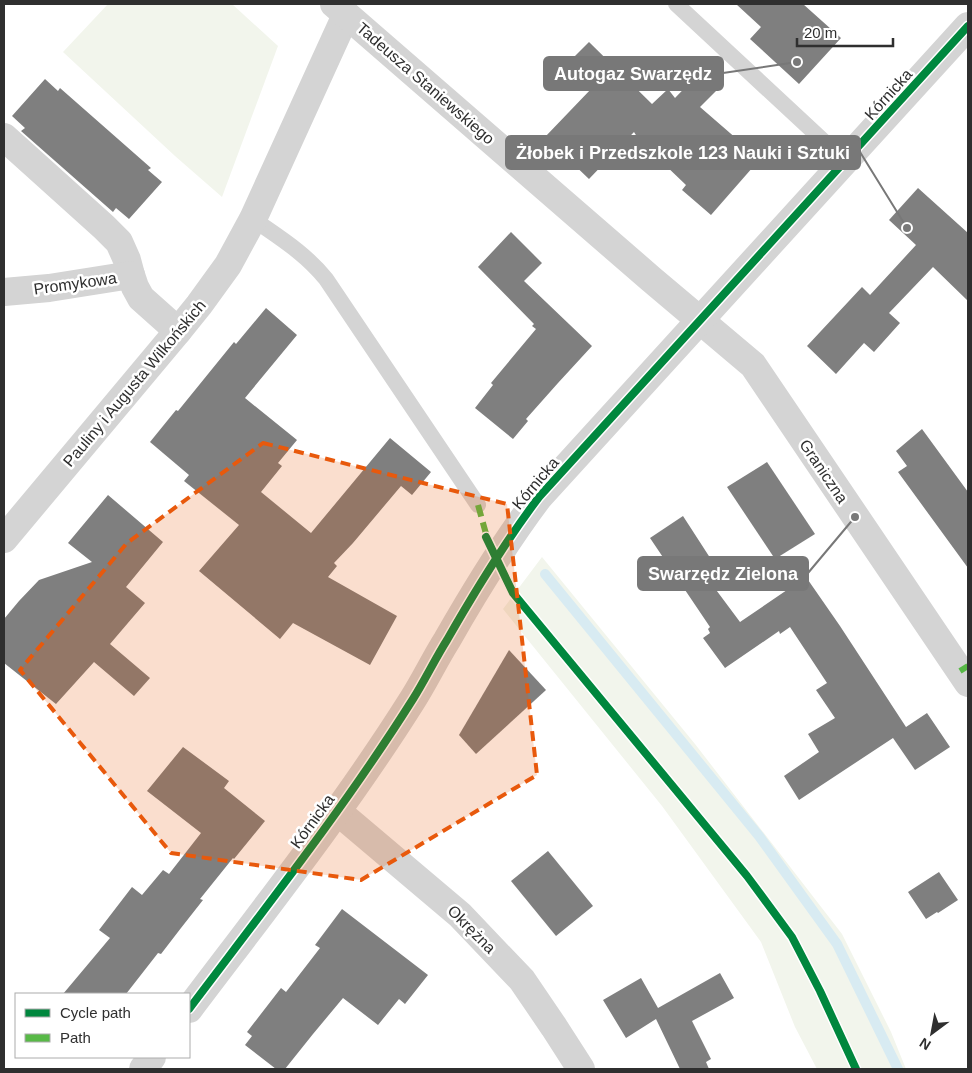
<svg xmlns="http://www.w3.org/2000/svg" width="972" height="1073" viewBox="0 0 972 1073" font-family="Helvetica,sans-serif">
  <style>
    .green { fill: #f2f5ec }
    .lines { fill: none; stroke-linecap: round; stroke-linejoin: round }
    .stream { stroke: #d8ebf2; stroke-width: 10 }
    .building { fill: #7f7f7f }
    .service { stroke: #d4d4d4; stroke-width: 16 }
    .minor { stroke: #d4d4d4; stroke-width: 28 }
    .tertiary { stroke: #d4d4d4; stroke-width: 28 }
    .quiet { stroke: #58b947; stroke-width: 6; stroke-dasharray: 12 6; stroke-linecap: butt }
    .cycleway-casing { stroke: #fff; stroke-width: 11 }
    .cycleway { stroke: #00873e; stroke-width: 8 }
    .marked { fill: #e8590c; fill-opacity: 0.2; stroke: #e8590c; stroke-width: 4; stroke-dasharray: 10 6; stroke-linejoin: round }
    .labels { text-anchor: middle; stroke-width: 5; stroke-linejoin: round; paint-order: stroke }
    .street-label { font-size: 16px; fill: #2f2f2f; stroke: #fff }
    .leader { fill: none; stroke: #787878; stroke-width: 2 }
    .callout-dot { fill: #787878; stroke: #fff; stroke-width: 2 }
    .callout { fill: #787878; stroke: #787878; stroke-width: 2 }
    .callout-label { font-size: 18px; text-anchor: middle; font-weight: bold; fill: #fff }
  </style>
  <rect width="100%" height="100%" fill="#fff"/>
  <g class="green">
    <polygon points="108,4 232,4 278,46 222,197 175,156 63,52"/>
    <polygon points="542,557 695,744 842,934 891,1032 906,1069 817,1069 795,1027 761,942 662,806 503,609"/>
  </g>
  <g class="lines">
    <polyline class="stream" points="545,574 759,836 837,944 898,1069"/>
  </g>
  <g class="building">
    <polygon points="736,4 803,4 841,38 799,84 750,39 761,27"/>
    <polygon points="589,42 652,104 668,89 675,98 703,69 721,86 700,107 760,159 711,215 682,190 686,185 639,140 634,132 589,179 545,137 592,88 567,64"/>
    <polygon points="45,79 58,91 60,88 151,168 148,170 162,182 129,219 116,208 113,212 21,131 25,128 12,116"/>
    <polygon points="918,188 968,233 968,301 933,267 889,313 900,323 874,352 864,343 836,374 807,346 862,287 870,295 916,245 889,220"/>
    <polygon points="511,232 542,263 524,281 592,346 558,383 526,419 528,421 513,439 475,408 493,385 491,383 536,329 532,326 534,324 478,267"/>
    <polygon points="266,308 297,335 245,398 297,440 278,463 282,466 261,492 311,533 390,438 431,472 412,495 401,486 353,543 334,563 337,566 328,577 397,616 370,665 293,623 280,639 199,571 239,525 184,481 189,475 150,442 176,410 178,411 234,342 236,344"/>
    <polygon points="922,429 968,492 968,568 898,472 907,466 896,451"/>
    <polygon points="767,462 815,534 775,559 727,487"/>
    <polygon points="108,495 163,542 126,587 145,603 110,644 150,678 134,696 94,662 56,704 4,663 4,619 19,601 39,580 92,562 68,543"/>
    <polygon points="683,516 716,567 705,575 740,622 806,577 840,626 906,727 927,713 950,747 915,770 893,738 799,800 784,776 819,752 808,734 835,718 816,690 827,683 790,627 780,634 779,631 725,668 703,638 710,633 708,629 710,627 650,538"/>
    <polygon points="509,650 546,690 476,754 459,735"/>
    <polygon points="183,747 229,781 224,788 265,821 234,859 233,858 200,899 203,900 181,928 161,954 158,953 126,994 63,994 110,938 99,930 132,887 142,895 163,870 169,874 201,833 147,791"/>
    <polygon points="548,851 593,906 556,936 511,881"/>
    <polygon points="939,872 958,900 938,913 937,912 926,919 908,892"/>
    <polygon points="342,909 428,975 405,1004 399,999 378,1025 343,998 313,1034 285,1069 276,1069 245,1045 252,1036 247,1032 281,988 286,992 320,948 315,945"/>
    <polygon points="720,973 734,998 692,1021 711,1059 706,1062 709,1069 680,1069 656,1019 626,1038 603,1000 641,978 658,1008"/>
  </g>
  <g class="lines">
    <g class="service">
      <polyline points="676,4 845,161"/>
      <path d="M253 219C280 238 305 253 326 279L478 505"/>
    </g>
    <g class="minor">
      <polyline points="4,137 104,227 119,242 127,260 131,275"/>
      <polyline points="4,292 49,288 131,275 135,287 141,298 178,331"/>
      <polyline points="4,539 178,331 199,305 228,265 253,219 346,15"/>
      <polyline points="337,811 460,915 522,980 554,1027 581,1069"/>
    </g>
    <g class="tertiary">
      <polyline points="334,4 651,279 753,365 968,683"/>
      <path d="M189 1009C266 907 345 807 413 699 425 680 435 659 447 640 475 591 505 542 539 497L968 26"/>
      <polyline points="143,1069 152,1057"/>
    </g>
    <g class="quiet">
      <polyline points="478,505 488,541"/>
      <polyline points="960,671 968,666"/>
    </g>
    <defs>
      <g id="cycleway">
        <polyline points="486,537 513,593 747,876 792,937 820,991 856,1069"/>
        <path d="M189 1009C266 907 345 807 413 699 425 680 435 659 447 640 475 591 505 542 539 497L968 26"/>
      </g>
    </defs>
    <use href="#cycleway" class="cycleway-casing"/>
    <use href="#cycleway" class="cycleway"/>
  </g>
  <path class="marked" d="M263 443 507 504 537 775 361 880 171 853 20 670 127 543Z"/>
  <g class="labels">
    <g class="street-label">
      <text transform="translate(426 83) rotate(41)" y="6">Tadeusza Staniewskiego</text>
      <text transform="translate(888 94) rotate(-48)" y="6">Kórnicka</text>
      <text transform="translate(75 283) rotate(-8)" y="6">Promykowa</text>
      <text transform="translate(134 383) rotate(-50)" y="6">Pauliny i Augusta Wilkońskich</text>
      <text transform="translate(824 471) rotate(56)" y="6">Graniczna</text>
      <text transform="translate(535 483) rotate(-50)" y="6">Kórnicka</text>
      <text transform="translate(312 821) rotate(-54)" y="6">Kórnicka</text>
      <text transform="translate(472 929) rotate(45)" y="6">Okrężna</text>
    </g>
  </g>
  <path class="leader" d="M797 62L723 73M907 228L860 152M855 517L808 573"/>
  <g class="callout-dot">
    <circle cx="797" cy="62" r="5"/>
    <circle cx="907" cy="228" r="5"/>
    <circle cx="855" cy="517" r="5"/>
  </g>
  <g class="callout">
    <rect x="544" y="57" width="179" height="33" rx="5"/>
    <rect x="506" y="136" width="354" height="33" rx="5"/>
    <rect x="638" y="557" width="170" height="33" rx="5"/>
  </g>
  <g class="callout-label">
    <text x="633" y="80">Autogaz Swarzędz</text>
    <text x="683" y="159">Żłobek i Przedszkole 123 Nauki i Sztuki</text>
    <text x="723" y="580">Swarzędz Zielona</text>
  </g>
  <rect width="972" height="1073" fill="none" stroke="#2f2f2f" stroke-width="10"/>
  <rect x="15" y="993" width="175" height="65" fill="#ffffff" stroke="#acacac"/>
  <rect x="25" y="1009" width="25" height="8" fill="#00873e" stroke="#acacac"/>
  <text x="60" y="1018" font-size="15" fill="#2f2f2f">Cycle path</text>
  <rect x="25" y="1034" width="25" height="8" fill="#58b947" stroke="#acacac"/>
  <text x="60" y="1043" font-size="15" fill="#2f2f2f">Path</text>
  <g transform="translate(932 1033) rotate(212)" stroke="#ffffff" stroke-width="4" paint-order="stroke">
  <path d="M0-4L9 19L0 12L-9 19Z" fill="#2f2f2f"/>
  <text y="-8" font-size="14" font-weight="bold" text-anchor="middle" fill="#2f2f2f">N</text>
  </g>
  <path d="M797 38v8h96v-8" fill="none" stroke="#2f2f2f" stroke-width="2.5"/>
  <text x="804" y="38" font-size="15" fill="#2f2f2f" stroke="#ffffff" stroke-width="4" paint-order="stroke">20 m</text>
</svg>
